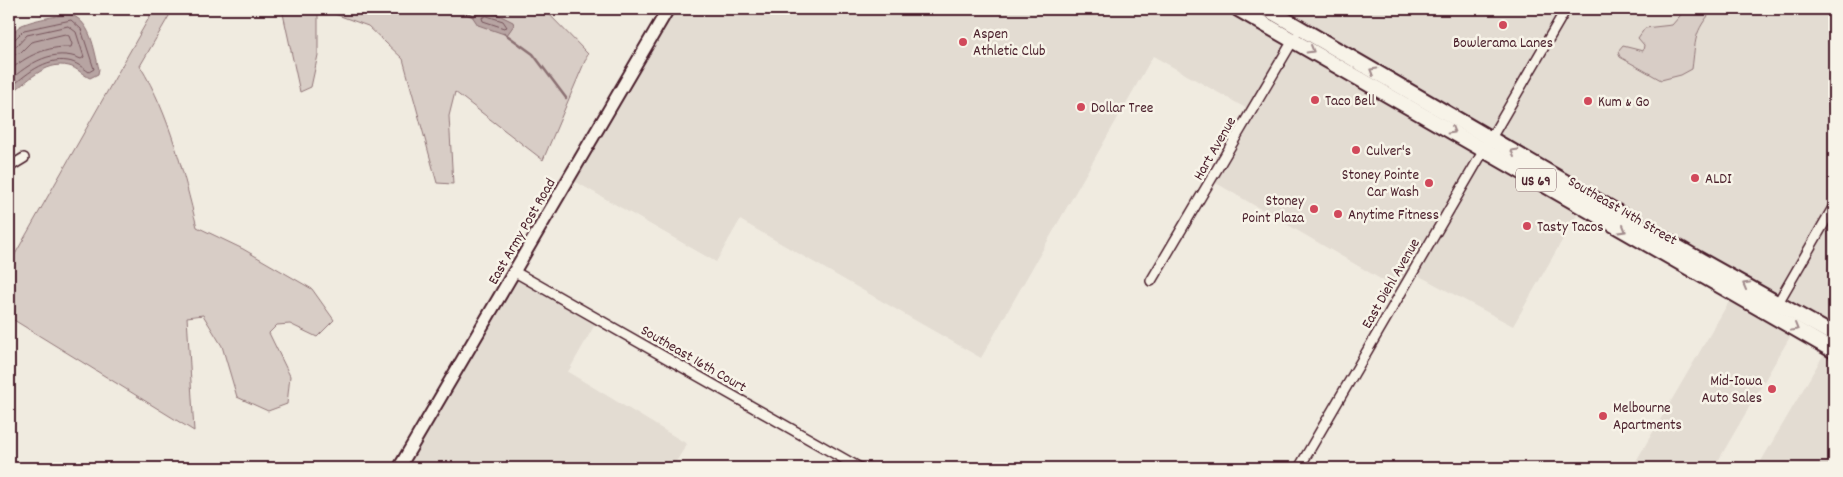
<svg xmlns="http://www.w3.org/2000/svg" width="1843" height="477" viewBox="0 0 1843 477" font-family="Dekko,sans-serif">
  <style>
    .built { fill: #e3dcd2 }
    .green { fill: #d8cdc6; stroke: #917678 }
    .water { fill: #b7a4a2; stroke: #8b6f72 }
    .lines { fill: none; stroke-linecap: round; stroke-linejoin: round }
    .shore { stroke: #76545b; stroke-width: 1 }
    .stream { stroke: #8b6f72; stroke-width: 2.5 }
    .street-casing { stroke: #4a1f2b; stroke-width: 12 }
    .secondary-casing { stroke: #4a1f2b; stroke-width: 15 }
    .primary-casing { stroke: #4a1f2b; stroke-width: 18 }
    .street { stroke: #f7f3e8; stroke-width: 9 }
    .secondary { stroke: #f7f3e8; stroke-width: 11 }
    .primary { stroke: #f7f3e8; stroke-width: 14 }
    .oneway { stroke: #a0898a }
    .poi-dot { fill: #d1495b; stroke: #f7f3e8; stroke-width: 2 }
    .labels { text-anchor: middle; stroke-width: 5; stroke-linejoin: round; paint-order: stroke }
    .shield { fill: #f7f3e8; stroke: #7e5f64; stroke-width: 1 }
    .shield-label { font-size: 14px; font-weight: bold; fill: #4a1f2b }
    .poi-label { font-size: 15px; fill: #4a1f2b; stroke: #f7f3e8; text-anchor: start }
    .street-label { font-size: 15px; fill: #4a1f2b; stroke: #f7f3e8 }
  </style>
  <rect width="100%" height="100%" fill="#f0ebe0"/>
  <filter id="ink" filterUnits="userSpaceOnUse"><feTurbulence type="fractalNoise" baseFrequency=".02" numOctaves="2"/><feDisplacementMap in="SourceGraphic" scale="10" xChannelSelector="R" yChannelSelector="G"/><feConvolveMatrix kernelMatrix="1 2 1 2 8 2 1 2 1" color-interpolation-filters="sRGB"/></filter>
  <g filter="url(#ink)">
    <g class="built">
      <polygon points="668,9 1238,9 1582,206 1513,326 1412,272 1401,291 1211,180 1251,111 1153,56 981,358 740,220 716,262 569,178"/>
      <polygon points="1267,9 1834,9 1834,198 1789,283 1834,206 1834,335"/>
      <polygon points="515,272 598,319 568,372 687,444 672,468 399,468"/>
      <polygon points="1734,293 1795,328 1718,461 1730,468 1632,468"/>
      <polygon points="1828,347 1834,351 1834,468 1757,468"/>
    </g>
    <g class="green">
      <path d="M154 9H173L140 66C170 115 183 172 197 227L243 249 312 289 334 320 317 337 290 324 277 325 269 333 290 376 287 404 268 411 237 397 222 346 203 315 187 317 194 431 9 317V265Z"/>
      <polygon points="282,9 318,9 318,55 311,87 300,92"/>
      <polygon points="321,9 544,9 588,54 543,160 455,92 449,116 453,184 437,183 403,59 368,26"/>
      <path d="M1686 9H1714C1693 32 1696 40 1692 69L1681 75 1661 80 1620 57 1618 52 1623 46 1643 51 1644 45 1638 38 1645 28 1672 25Z"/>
    </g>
    <g class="water">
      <polygon points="489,10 513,22 514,25 507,35 478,25 472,16"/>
      <path d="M68 14C91 19 94 50 99 69L98 74 90 78C83 75 77 68 69 66 45 60 26 83 9 95 9 77 3 33 22 25 36 19 53 17 68 14Z"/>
    </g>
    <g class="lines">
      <g class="shore">
        <polygon points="487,16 503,21 507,27 504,28 483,21 482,18"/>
        <path d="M9 42 14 40 24 30 71 20 81 29 94 69 89 72C83 68 76 62 68 61 45 57 25 75 9 89"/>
        <path d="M9 48 17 46 27 35 68 26 76 32 84 57 81 59C54 47 29 63 9 81"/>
        <path d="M9 55 20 53 31 42 65 34 69 36 72 44 71 47C47 46 26 56 9 71"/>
      </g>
      <g class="stream">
        <polyline points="457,9 473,16"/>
        <polyline points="504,33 533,54 566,98"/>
      </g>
      <defs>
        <g id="street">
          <polyline points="9,167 24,158"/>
          <polyline points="515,272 860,468"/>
          <polyline points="1151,281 1295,37"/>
          <polyline points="1775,308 1834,206"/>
          <polyline points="1299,468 1566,9"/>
        </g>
        <polyline id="secondary" points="399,468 668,9"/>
        <g id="primary">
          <polyline points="1238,9 1834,351"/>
          <polyline points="1267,9 1691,255 1834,335"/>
        </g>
      </defs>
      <use href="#street" class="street-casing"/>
      <use href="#secondary" class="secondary-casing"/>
      <use href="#primary" class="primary-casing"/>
      <use href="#street" class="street"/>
      <use href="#secondary" class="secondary"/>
      <use href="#primary" class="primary"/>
    </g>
    <defs><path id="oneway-chevron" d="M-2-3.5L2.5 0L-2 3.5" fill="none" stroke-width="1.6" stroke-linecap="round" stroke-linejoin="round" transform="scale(1.25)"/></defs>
    <g class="oneway">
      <use href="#oneway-chevron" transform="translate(1311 50) rotate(30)"/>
      <use href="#oneway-chevron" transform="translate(1373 71) rotate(-150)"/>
      <use href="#oneway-chevron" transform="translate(1452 131) rotate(30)"/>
      <use href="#oneway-chevron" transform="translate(1514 152) rotate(-150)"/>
      <use href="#oneway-chevron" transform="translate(1623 230) rotate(30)"/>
      <use href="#oneway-chevron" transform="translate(1746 285) rotate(-151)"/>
      <use href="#oneway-chevron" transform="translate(1795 328) rotate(30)"/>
    </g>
  </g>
  <g class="poi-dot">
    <circle cx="1503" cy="25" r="5"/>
    <circle cx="963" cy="42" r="5"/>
    <circle cx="1315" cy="100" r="5"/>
    <circle cx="1588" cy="101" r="5"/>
    <circle cx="1081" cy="107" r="5"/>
    <circle cx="1356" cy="150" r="5"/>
    <circle cx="1695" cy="178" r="5"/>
    <circle cx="1429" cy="183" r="5"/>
    <circle cx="1314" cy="209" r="5"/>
    <circle cx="1338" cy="214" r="5"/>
    <circle cx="1527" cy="226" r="5"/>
    <circle cx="1772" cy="389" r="5"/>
    <circle cx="1603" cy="416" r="5"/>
  </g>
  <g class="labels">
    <rect class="shield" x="1516" y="168.5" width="40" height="23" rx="4"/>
    <g class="shield-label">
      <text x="1536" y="185">US 69</text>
    </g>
    <g class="poi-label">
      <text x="973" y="38">Aspen<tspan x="973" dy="17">Athletic Club</tspan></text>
      <text x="1503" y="47" text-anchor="middle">Bowlerama Lanes</text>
      <text x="1325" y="105">Taco Bell</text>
      <text x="1598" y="106">Kum &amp; Go</text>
      <text x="1091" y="112">Dollar Tree</text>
      <text x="1366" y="155">Culver's</text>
      <text x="1419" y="179" text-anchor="end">Stoney Pointe<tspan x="1419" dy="17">Car Wash</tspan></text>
      <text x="1705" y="183">ALDI</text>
      <text x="1304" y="205" text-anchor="end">Stoney<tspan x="1304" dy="17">Point Plaza</tspan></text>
      <text x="1348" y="219">Anytime Fitness</text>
      <text x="1537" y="231">Tasty Tacos</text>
      <text x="1762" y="385" text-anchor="end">Mid-Iowa<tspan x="1762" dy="17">Auto Sales</tspan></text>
      <text x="1613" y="412">Melbourne<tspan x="1613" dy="17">Apartments</tspan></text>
    </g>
    <g class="street-label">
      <text transform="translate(1214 148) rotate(-60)" y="5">Hart Avenue</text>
      <text transform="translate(1623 210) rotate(30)" y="5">Southeast 14th Street</text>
      <text transform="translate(521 231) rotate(-60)" y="5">East Army Post Road</text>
      <text transform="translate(1390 283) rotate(-60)" y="5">East Diehl Avenue</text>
      <text transform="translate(694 358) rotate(30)" y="5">Southeast 16th Court</text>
    </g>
  </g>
  <rect width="1843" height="477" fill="none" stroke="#f7f3e8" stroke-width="30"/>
  <rect x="15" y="15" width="1813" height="447" fill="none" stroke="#4a1f2b" stroke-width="2" filter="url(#ink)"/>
</svg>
